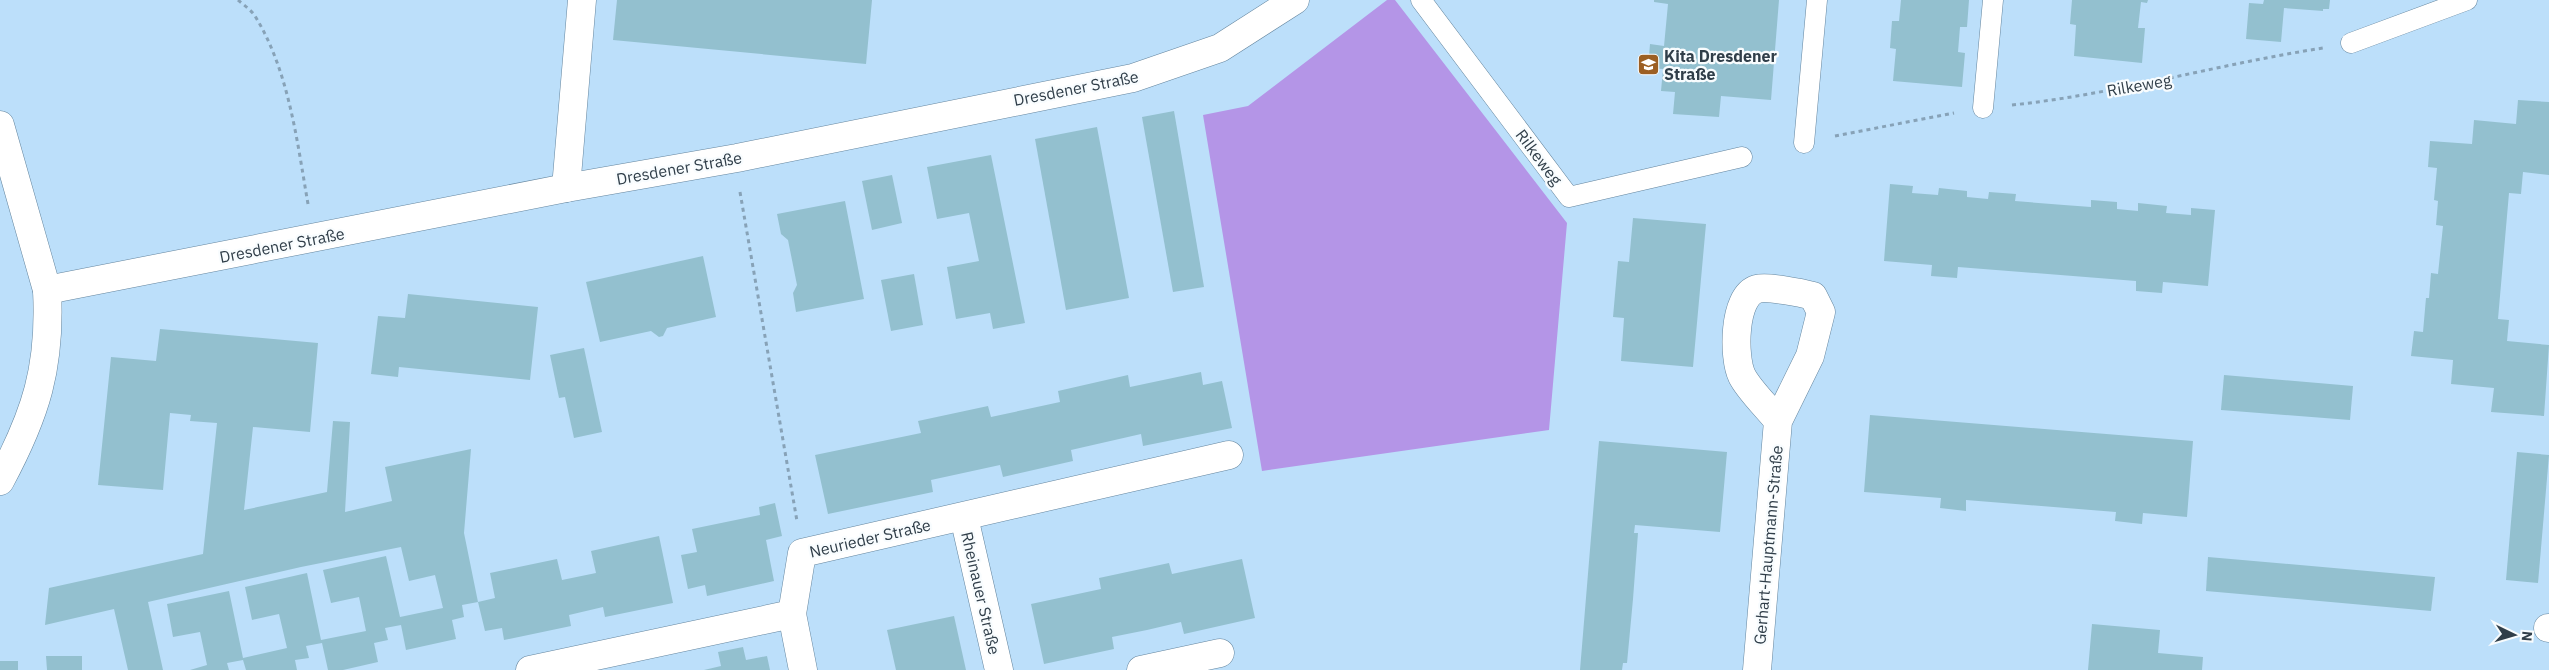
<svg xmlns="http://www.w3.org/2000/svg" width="2549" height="670" viewBox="0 0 2549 670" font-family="'IBM Plex Sans',sans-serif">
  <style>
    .green { fill: #b495e7 }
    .building { fill: #93c0cf }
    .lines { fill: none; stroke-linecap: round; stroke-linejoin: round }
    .service-casing { stroke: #64859e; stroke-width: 21 }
    .minor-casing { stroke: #64859e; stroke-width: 29 }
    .path { stroke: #87a2b7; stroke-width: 3; stroke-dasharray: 4 4; stroke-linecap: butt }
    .service { stroke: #fff; stroke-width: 20 }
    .minor { stroke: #fff; stroke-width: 28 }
    .labels { text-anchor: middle; stroke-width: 4.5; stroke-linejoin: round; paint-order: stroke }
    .poi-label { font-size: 16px; font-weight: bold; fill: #303e49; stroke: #f8fcfe; text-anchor: start }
    .street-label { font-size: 16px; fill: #303e49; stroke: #f8fcfe }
  </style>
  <rect width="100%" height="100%" fill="#bcdffa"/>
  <polygon class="green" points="1387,0 1395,0 1567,223 1549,430 1262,471 1203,115 1248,106"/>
  <g class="building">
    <polygon points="617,0 872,0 866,64 613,40"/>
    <polygon points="1654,0 1779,0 1771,100 1721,96 1719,117 1673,114 1675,92 1661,91 1663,69 1648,68 1650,44 1664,46 1668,4 1654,2"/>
    <polygon points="1901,0 1969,0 1967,27 1960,27 1958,52 1965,53 1962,87 1893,81 1896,49 1890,48 1892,21 1899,21"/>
    <polygon points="2072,0 2148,0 2147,3 2141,2 2138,28 2145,28 2142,63 2074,56 2076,25 2070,24"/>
    <polygon points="2264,0 2330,0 2329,9 2323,9 2323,11 2284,8 2281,42 2246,39 2249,3 2263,4"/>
    <polygon points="2518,100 2549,102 2549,175 2523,172 2521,194 2509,193 2498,319 2509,320 2507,341 2549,345 2544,416 2491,412 2494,388 2451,384 2453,360 2411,356 2414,331 2423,332 2426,298 2429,298 2431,273 2438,274 2443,226 2436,225 2438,201 2434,200 2437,168 2428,167 2430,141 2472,144 2474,120 2516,124"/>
    <polygon points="1174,111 1204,287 1173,292 1142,117"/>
    <polygon points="1097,127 1129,298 1066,310 1035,139"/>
    <polygon points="991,155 1025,323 993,329 990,313 956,319 947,267 979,261 969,213 937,219 927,167"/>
    <polygon points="892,175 902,223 872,230 862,181"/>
    <polygon points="1890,184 1913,186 1912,193 1938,195 1939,188 1967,191 1967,197 1988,199 1989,192 2016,194 2015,201 2064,205 2091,207 2091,200 2117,202 2117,209 2138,211 2138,203 2167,206 2166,213 2191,215 2191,208 2215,210 2208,286 2163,282 2162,293 2136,291 2136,281 1958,267 1957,278 1931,276 1932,265 1884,261"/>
    <polygon points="845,201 864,299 796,312 793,293 797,285 788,240 781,234 777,214"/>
    <polygon points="1633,218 1706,224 1693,367 1621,361 1624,318 1613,317 1618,261 1629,262"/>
    <polygon points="703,256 716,317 667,328 663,336 659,337 651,331 600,342 586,282"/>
    <polygon points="914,274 923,325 891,331 881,280"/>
    <polygon points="408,294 538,307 530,380 399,367 398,377 371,374 378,316 405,318"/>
    <polygon points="160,329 318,343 310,432 253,427 244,510 327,492 333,421 350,422 345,512 392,501 385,467 471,449 464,533 478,602 462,605 464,617 452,620 456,639 406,650 401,625 385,628 388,640 374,643 378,662 343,670 328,670 322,643 306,646 309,658 295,660 297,670 246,670 243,660 227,663 229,670 190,670 207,665 200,632 173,637 167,604 229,591 243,658 287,648 279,614 252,620 245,587 307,573 321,640 366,631 359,597 331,603 323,570 386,556 400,617 443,608 435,575 409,581 401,547 301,567 148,602 163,670 128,670 114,609 45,625 49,588 203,554 217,423 190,421 191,415 170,413 163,490 98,485 111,357 156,361"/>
    <polygon points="584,348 602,432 574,438 565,397 559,398 550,355"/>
    <polygon points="1201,372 1203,385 1222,381 1232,428 1143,446 1141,434 1071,450 1073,461 1003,477 1000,465 931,480 933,492 828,514 815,455 921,433 918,421 988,406 991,417 1060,402 1058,391 1128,375 1130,387"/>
    <polygon points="2224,375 2353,386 2350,420 2221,410"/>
    <polygon points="1870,415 2193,441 2187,517 2143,513 2142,524 2115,521 2116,512 1966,500 1966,511 1940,508 1941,498 1864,492"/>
    <polygon points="1599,441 1727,452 1720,532 1635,525 1634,533 1638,533 1633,599 1627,663 1623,663 1622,670 1580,670"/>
    <polygon points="2517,452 2549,455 2538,583 2506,580"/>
    <polygon points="775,503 782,536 766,540 774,581 707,596 705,585 688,589 681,555 697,552 692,529 760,515 759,507"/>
    <polygon points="659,536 673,603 605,617 603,607 569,615 571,626 504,640 502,628 485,631 478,602 495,598 490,573 557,559 562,580 596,573 591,551"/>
    <polygon points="2208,557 2435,577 2431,611 2206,591"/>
    <polygon points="1242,559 1255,618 1184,634 1181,622 1147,630 1112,637 1114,649 1044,664 1031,604 1101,589 1099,578 1169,563 1172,574"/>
    <polygon points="954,616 966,670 896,670 887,630"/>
    <polygon points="2092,624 2160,630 2158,653 2203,657 2202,670 2088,670"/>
    <polygon points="743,647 746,660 767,656 770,670 704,670 721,666 718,652"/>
    <polygon points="46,656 82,656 82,670 47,670"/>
    <rect x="0" y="661" width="18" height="9"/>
  </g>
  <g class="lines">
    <defs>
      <g id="service">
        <polyline points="1421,0 1569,197 1742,157"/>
        <polyline points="2351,43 2467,0"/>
        <polyline points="1983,108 1993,0"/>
        <polyline points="1804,143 1817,0"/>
      </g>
      <g id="minor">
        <path d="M0 125 47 290C51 367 36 414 0 481"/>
        <polyline points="566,188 582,0"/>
        <polyline points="47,290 566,188 737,158 1133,78 1220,48 1295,0"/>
        <polyline points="964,517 999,670"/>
        <polyline points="792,614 803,670"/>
        <polyline points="2548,628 2549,628"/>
        <polyline points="530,670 792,614 802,553 1229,455"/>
        <polyline points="1141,670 1220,653"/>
        <path d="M1757 670 1778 421 1810 356 1821 312 1813 296C1802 293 1767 286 1757 289 1733 296 1733 358 1742 376 1749 390 1768 408 1778 421"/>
      </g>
    </defs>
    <use href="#service" class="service-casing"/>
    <use href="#minor" class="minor-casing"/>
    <g class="path">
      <path d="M238 0C244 5 251 10 255 16 289 71 297 141 308 204"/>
      <path d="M2012 105C2117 94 2219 64 2323 48"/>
      <polyline points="1835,136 1954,113"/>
      <polyline points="740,192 797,521"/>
    </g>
    <use href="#service" class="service"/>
    <use href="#minor" class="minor"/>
  </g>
  <defs>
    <symbol id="school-square" viewBox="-11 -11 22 22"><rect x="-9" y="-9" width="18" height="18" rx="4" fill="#9c5f23" stroke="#f8fcfe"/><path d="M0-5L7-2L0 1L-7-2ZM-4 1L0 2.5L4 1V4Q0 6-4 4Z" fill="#fff"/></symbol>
  </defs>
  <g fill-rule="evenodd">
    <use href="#school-square" x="1636" y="52" width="25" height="25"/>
  </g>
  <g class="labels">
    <g class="poi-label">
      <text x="1664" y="62">Kita Dresdener<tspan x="1664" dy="18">Straße</tspan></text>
    </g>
    <g class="street-label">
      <text transform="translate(2139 85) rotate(-10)" y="6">Rilkeweg</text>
      <text transform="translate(1076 88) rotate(-11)" y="6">Dresdener Straße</text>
      <text transform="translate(1539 157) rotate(53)" y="6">Rilkeweg</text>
      <text transform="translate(679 168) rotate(-10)" y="6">Dresdener Straße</text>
      <text transform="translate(282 245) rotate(-11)" y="6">Dresdener Straße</text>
      <text transform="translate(870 538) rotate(-13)" y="6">Neurieder Straße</text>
      <text transform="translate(1768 545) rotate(-85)" y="6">Gerhart-Hauptmann-Straße</text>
      <text transform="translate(981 593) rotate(77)" y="6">Rheinauer Straße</text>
    </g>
  </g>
  <g transform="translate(2514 635) rotate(95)" stroke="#f8fcfe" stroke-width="4" paint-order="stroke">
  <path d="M0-4L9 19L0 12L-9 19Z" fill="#303e49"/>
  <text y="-8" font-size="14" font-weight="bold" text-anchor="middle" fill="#303e49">N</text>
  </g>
</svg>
